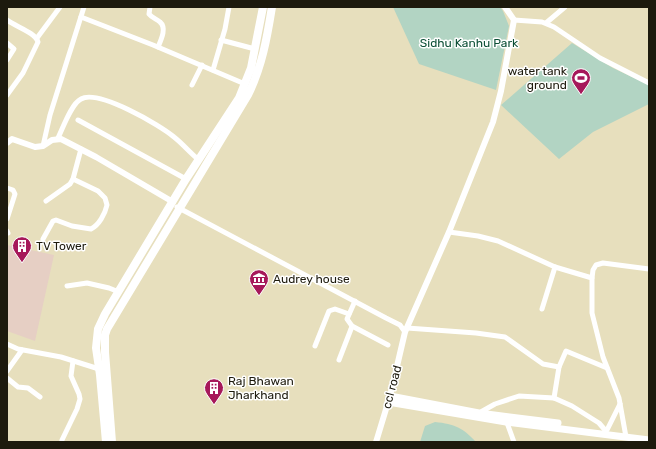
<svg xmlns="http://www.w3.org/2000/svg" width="656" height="449" viewBox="0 0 656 449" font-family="Rubik,sans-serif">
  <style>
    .commercial { fill: #e6cfc4 }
    .green { fill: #b2d4c3 }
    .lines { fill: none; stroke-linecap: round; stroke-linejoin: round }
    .minor { stroke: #fff; stroke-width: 5 }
    .tertiary { stroke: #fff; stroke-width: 6 }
    .secondary { stroke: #fff; stroke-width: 7 }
    .primary { stroke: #fff; stroke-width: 8 }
    .labels { text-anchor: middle; stroke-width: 3; stroke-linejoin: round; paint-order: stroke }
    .park-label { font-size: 12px; fill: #0c4f36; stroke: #fff }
    .poi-label { font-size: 12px; fill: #1d1a0d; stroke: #fff; text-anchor: start }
    .street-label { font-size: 12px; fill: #1d1a0d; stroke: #fff }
  </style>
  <rect width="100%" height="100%" fill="#e7dfbd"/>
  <polygon class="commercial" points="7,245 54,255 35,341 7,331"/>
  <g class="green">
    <polygon points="393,7 500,7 503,11 509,26 496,90 419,64"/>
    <polygon points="572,43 613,68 649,85 649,104 593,132 559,159 501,105"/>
    <path d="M435 422C455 424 463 428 476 442H420L425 426Z"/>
  </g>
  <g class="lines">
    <g class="minor">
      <path d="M150 7 149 14C152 18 157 19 160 22 167 28 161 40 158 47"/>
      <polyline points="81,17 153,45 245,84"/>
      <path d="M7 20C16 27 35 32 38 42L23 73 7 95"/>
      <polyline points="514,20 542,22 554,27 600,58 649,83"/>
      <polyline points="546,23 565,7"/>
      <polyline points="37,38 60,7"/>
      <polyline points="221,40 255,49"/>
      <polyline points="7,43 14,49 7,60"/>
      <polyline points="213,70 225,29 229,7"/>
      <polyline points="192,85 202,65"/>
      <polyline points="78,120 186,179"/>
      <path d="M58 138C63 128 71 104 81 99 98 89 160 125 174 137 183 144 190 153 199 160"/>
      <polyline points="43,146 50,115 84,7"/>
      <polyline points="7,188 13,190 15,194 7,219"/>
      <polyline points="46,201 70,184 73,179 81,149"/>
      <polyline points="177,207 386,318 400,325 405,332"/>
      <polyline points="7,231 8,233"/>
      <polyline points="449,232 478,236 498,241 555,267 592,278 592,313 603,357 619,398 626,437"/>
      <path d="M43 239 53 221 56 220 72 226 91 229C99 225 105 214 107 205L105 198 98 191 73 179"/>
      <polyline points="592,278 593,270 596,265 603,263 649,269"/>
      <polyline points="67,286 87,283 109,288 119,292"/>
      <polyline points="542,309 555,267"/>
      <polyline points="352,326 388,345"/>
      <polyline points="407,328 476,333 505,337 543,364 559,367"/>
      <polyline points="7,344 18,349 61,357 99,369"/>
      <polyline points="315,346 329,311 335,309 349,314"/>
      <polyline points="339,360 351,329 352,326 347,319 355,301"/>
      <polyline points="7,371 22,350"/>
      <polyline points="7,378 18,387 28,388 40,397"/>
      <polyline points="554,398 559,367 566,351 607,368"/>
      <polyline points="479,413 495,404 519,396 554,398 572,406 591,418 599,423 605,430"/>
      <polyline points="506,420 514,442"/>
      <polyline points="607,430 620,404"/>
      <polyline points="62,440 77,409 80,399 79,394 71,376 73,361"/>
    </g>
    <g class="tertiary">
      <polyline points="7,143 12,139 35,147 43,146 52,140 61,139 96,157 173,202"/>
      <polyline points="376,442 390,396 405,332 449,232 493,122 501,91 514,20 505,7"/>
    </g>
    <g class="secondary">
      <polyline points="390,396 479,413 558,423"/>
      <polyline points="388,402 506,422 649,440"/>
    </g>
    <g class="primary">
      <polyline points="106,442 100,375 96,348 98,329 105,314 186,179 239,98 251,68 263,7"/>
      <path d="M112 442 105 352V335L107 329 248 95C262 67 267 38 272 7"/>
    </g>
  </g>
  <defs>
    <symbol id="stadium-pin" viewBox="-11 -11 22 30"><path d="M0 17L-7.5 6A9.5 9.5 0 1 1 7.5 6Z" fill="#a6185a" stroke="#fff"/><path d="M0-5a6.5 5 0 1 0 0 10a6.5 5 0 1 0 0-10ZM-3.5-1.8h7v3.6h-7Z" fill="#fff"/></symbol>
    <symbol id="building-pin" viewBox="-11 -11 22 30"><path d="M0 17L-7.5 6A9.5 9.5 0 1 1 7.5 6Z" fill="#a6185a" stroke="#fff"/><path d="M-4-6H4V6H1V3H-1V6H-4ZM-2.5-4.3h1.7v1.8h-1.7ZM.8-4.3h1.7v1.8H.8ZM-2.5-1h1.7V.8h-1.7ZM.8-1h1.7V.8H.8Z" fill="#fff"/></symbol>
    <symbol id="museum-pin" viewBox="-11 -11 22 30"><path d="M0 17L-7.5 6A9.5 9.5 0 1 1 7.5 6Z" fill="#a6185a" stroke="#fff"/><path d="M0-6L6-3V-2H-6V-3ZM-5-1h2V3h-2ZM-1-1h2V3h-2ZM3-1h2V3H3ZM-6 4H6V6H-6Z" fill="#fff"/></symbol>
  </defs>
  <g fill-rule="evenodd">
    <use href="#stadium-pin" x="570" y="67" width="22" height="30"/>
    <use href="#building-pin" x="11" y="235" width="22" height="30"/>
    <use href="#museum-pin" x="248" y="268" width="22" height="30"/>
    <use href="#building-pin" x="203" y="377" width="22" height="30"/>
  </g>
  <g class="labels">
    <g class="park-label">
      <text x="469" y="47">Sidhu Kanhu Park</text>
    </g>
    <g class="poi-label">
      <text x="567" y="75" text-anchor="end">water tank<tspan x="567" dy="14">ground</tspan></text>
      <text x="36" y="250">TV Tower</text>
      <text x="273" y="283">Audrey house</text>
      <text x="228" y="385">Raj Bhawan<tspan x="228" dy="14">Jharkhand</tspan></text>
    </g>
    <g class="street-label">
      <text transform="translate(392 387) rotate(-75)" y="4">ccl road</text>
    </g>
  </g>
  <rect width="656" height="449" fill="none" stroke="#1d1a0d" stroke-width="16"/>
</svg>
